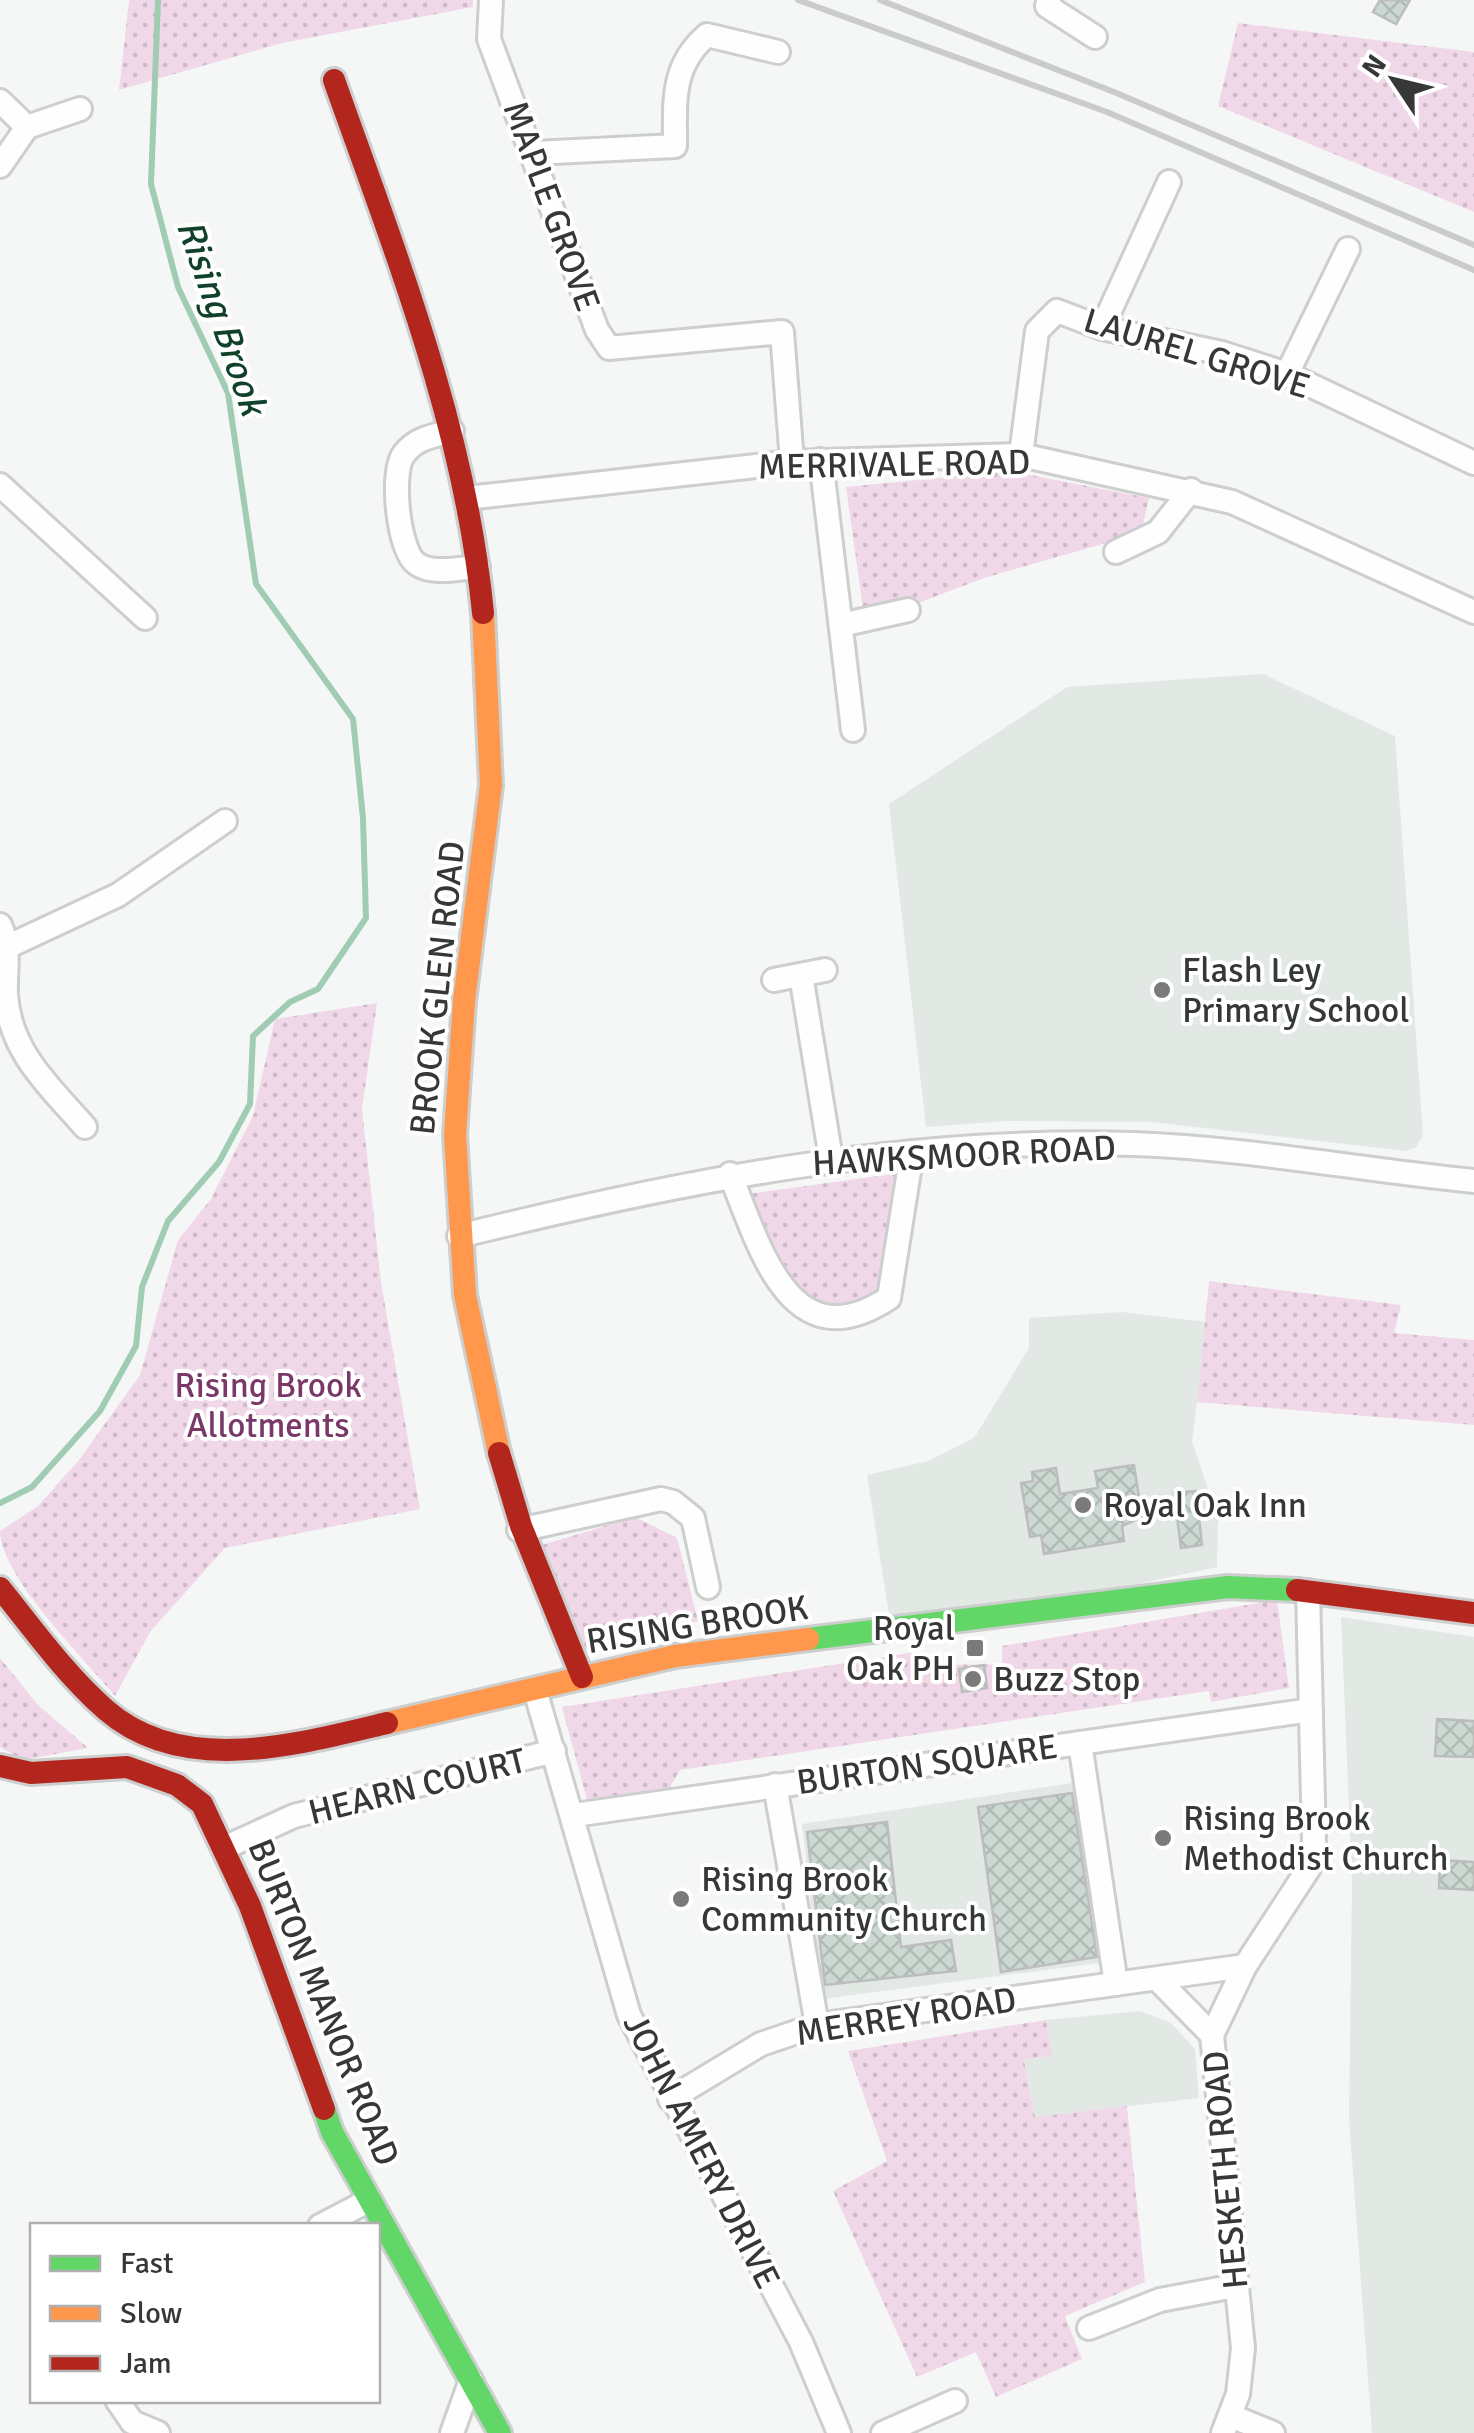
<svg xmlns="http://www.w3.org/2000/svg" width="1474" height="2433" viewBox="0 0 1474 2433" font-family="Signika,sans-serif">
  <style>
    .built { fill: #e2e9e5 }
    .park { fill: url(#park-dots) }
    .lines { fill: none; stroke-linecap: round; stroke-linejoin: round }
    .stream { stroke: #9fccb2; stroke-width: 6 }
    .building { fill: url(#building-cross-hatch); stroke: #bcbdbc; stroke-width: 2.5 }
    .street-casing { stroke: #cdcece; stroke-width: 28 }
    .fast-casing { stroke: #cdcece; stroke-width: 28 }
    .slow-casing { stroke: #cdcece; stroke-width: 28 }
    .jam-casing { stroke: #cdcece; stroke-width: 28 }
    .street { stroke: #fefefe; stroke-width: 22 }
    .fast { stroke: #63d668; stroke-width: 22 }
    .slow { stroke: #ff974d; stroke-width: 22 }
    .jam { stroke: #b3261e; stroke-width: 22 }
    .rail { stroke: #cacbcb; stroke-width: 6 }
    .poi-dot { fill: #797b7a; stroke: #fff; stroke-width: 4 }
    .labels { text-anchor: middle; stroke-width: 8; stroke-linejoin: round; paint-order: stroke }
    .street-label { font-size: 35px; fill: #363837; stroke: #fff }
    .poi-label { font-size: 35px; fill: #363837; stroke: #fff; text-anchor: start }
    .park-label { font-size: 35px; fill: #7a3869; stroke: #fff }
    .water-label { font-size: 38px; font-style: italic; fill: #10422b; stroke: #fff }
  </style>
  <defs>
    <pattern id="park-dots" width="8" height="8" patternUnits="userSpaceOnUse" patternTransform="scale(2.5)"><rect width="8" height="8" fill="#f1d8e9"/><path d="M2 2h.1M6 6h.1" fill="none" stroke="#cfbac8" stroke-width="1.8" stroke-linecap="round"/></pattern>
    <pattern id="building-cross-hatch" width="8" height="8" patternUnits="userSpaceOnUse" patternTransform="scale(2.5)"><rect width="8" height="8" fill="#ccd9d2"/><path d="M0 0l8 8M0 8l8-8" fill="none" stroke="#b0bbb5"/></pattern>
  </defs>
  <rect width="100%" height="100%" fill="#f5f7f6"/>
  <g class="built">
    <polygon points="1263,674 1395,736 1423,1136 1416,1147 1406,1151 1152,1122 1008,1121 926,1127 889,804 1067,687"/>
    <polygon points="1122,1312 1207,1322 1192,1442 1218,1518 1217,1567 1138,1584 890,1621 867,1475 928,1461 974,1438 1029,1348 1029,1318"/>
    <polygon points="1341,1617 1474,1637 1474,2433 1372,2433 1349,2119 1352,1881"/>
    <polygon points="1072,1783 1100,1963 822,1999 802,1824"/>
    <polygon points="1140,2011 1171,2023 1195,2049 1199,2098 1035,2117 1024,2060 1051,2056 1046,2020"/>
  </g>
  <g class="park">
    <polygon points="129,0 473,0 473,7 282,43 119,90"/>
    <polygon points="1238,23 1474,52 1474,212 1218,106"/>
    <polygon points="1010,471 1149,498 1141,533 984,578 865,623 846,487"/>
    <path d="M377 1003 362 1109 381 1282 420 1509 225 1548 150 1632 115 1696C85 1659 0 1576 0 1531L37 1507 79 1460 140 1375 178 1240 211 1199 253 1116 275 1019Z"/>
    <polygon points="900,1173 890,1270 874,1302 814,1310 784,1281 748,1194"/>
    <polygon points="1209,1281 1401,1305 1394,1333 1474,1340 1474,1425 1197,1402"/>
    <polygon points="635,1517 677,1538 698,1621 586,1649 542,1545"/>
    <polygon points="1277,1600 1289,1688 1211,1702 1209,1691 680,1770 668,1791 595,1804 587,1800 562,1707 916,1652 941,1665 1002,1664 1002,1646"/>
    <polygon points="0,1658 38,1705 88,1748 23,1760 0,1747"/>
    <polygon points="1046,2020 1052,2056 1024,2060 1035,2117 1127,2106 1145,2282 1065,2316 1082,2359 996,2397 976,2352 917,2377 833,2191 887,2161 848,2051"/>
  </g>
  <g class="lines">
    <polyline class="stream" points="0,1503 32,1487 100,1411 136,1346 142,1287 168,1221 219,1162 250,1104 253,1036 290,1002 318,989 366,918 363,818 353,719 256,584 228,393 178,287 151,184 158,0"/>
  </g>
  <g class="building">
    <polygon points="1380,0 1410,0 1396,24 1373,12"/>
    <polygon points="1134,1465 1142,1517 1122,1526 1124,1541 1044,1554 1041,1535 1030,1537 1021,1483 1033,1481 1032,1472 1056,1468 1060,1494 1098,1488 1095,1471"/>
    <polygon points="1196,1491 1202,1545 1181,1548 1174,1493"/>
    <polygon points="984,1665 987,1688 962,1692 959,1669"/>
    <polygon points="1437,1719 1474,1721 1474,1757 1435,1756"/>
    <polygon points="1072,1793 1097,1957 1001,1972 978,1807"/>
    <polygon points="887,1822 901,1947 951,1940 956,1971 825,1985 807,1832"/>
    <polygon points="1440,1860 1474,1862 1474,1890 1439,1888"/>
  </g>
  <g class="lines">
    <defs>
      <g id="street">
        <polyline points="491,0 489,39 597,330 609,348 782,332 792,462"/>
        <polyline points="1049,0 1047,6 1095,37"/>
        <polyline points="0,101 27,127"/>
        <path d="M534 153 675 146C675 101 671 66 707 35L778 52"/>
        <polyline points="0,166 27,127 80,109"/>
        <polyline points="1102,328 1169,182"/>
        <polyline points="1287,374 1348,249"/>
        <path d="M452 431C433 436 416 438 404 454 390 471 398 552 417 564 433 575 460 568 478 567"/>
        <polyline points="1021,455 1037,331 1057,311 1102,328 1222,353 1287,374 1474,463"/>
        <polyline points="821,460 853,730"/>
        <polyline points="0,485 145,618"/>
        <polyline points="467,498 792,462 1021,455 1232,502 1474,612"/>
        <polyline points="1116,552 1158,532 1191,490"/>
        <polyline points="841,625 908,610"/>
        <path d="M0 925C11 950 5 968 6 995 10 1052 49 1086 85 1127"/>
        <polyline points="9,946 118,895 225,821"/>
        <polyline points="801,975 831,1159"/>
        <polyline points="774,980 825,970"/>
        <path d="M730 1174C760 1247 790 1363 889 1298L912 1152"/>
        <path d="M459 1236C681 1181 905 1137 1134 1144 1248 1148 1361 1170 1474 1181"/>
        <polyline points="519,1530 661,1499 673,1502 693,1518 708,1587"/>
        <polyline points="535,1690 629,2015 801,2342 839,2433"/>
        <polyline points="1080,1743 1116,1984"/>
        <polyline points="775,1785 817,2025"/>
        <polyline points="574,1815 1311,1710"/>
        <polyline points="226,1847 294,1816 554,1751"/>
        <polyline points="1158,1980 1212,2035"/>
        <polyline points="670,2099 761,2044 817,2025 1245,1966"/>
        <polyline points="320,2226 368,2201"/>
        <polyline points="1089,2328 1160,2300 1235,2286"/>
        <polyline points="117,2400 132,2422 158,2433"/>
        <polyline points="1231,2416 1273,2433"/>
        <polyline points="452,2433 471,2380"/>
        <polyline points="883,2433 955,2401"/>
        <polyline points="1223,2433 1238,2394 1243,2348 1212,2035 1245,1966 1309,1868 1314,1841 1308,1591"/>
      </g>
      <g id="fast">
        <polyline points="808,1639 1228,1587 1297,1590"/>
        <polyline points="324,2109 332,2132 500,2433"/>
      </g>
      <g id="slow">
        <polyline points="483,613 491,785 464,1001 455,1135 465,1295 499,1453"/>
        <polyline points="387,1723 675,1656 808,1639"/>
      </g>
      <g id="jam">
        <path d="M334 80C396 255 465 427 483 613"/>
        <polyline points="499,1453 521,1526 582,1677"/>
        <path d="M0 1588C34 1630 65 1674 106 1710 183 1777 298 1744 387 1723"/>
        <polyline points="1297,1590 1474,1613"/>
        <polyline points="0,1766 31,1773 127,1767 177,1785 202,1804 250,1906 324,2109"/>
      </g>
    </defs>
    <use href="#street" class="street-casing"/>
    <use href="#fast" class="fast-casing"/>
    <use href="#slow" class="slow-casing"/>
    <use href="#jam" class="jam-casing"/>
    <use href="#street" class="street"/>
    <use href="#fast" class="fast"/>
    <use href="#slow" class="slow"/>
    <use href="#jam" class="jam"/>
    <g class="rail">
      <polyline points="798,0 1107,112 1474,270"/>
      <polyline points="880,0 1114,92 1474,245"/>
    </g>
  </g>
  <g class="poi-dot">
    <circle cx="1162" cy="990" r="10"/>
    <circle cx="1083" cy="1505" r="10"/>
    <rect x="965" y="1638" width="20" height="20" rx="5"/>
    <circle cx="973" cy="1679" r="10"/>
    <circle cx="1163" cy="1838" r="10"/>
    <circle cx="681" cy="1899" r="10"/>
  </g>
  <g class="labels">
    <g class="street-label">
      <text transform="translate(552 206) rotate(70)" y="12">MAPLE GROVE</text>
      <text transform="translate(1197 353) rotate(17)" y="12">LAUREL GROVE</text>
      <text transform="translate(894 464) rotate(-1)" y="12">MERRIVALE ROAD</text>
      <text transform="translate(437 988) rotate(-84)" y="12">BROOK GLEN ROAD</text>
      <text transform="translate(964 1155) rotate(-3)" y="12">HAWKSMOOR ROAD</text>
      <text transform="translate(697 1624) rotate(-9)" y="12">RISING BROOK</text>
      <text transform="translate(927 1764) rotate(-8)" y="12">BURTON SQUARE</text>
      <text transform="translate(417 1786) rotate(-14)" y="12">HEARN COURT</text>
      <text transform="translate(324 2002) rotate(68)" y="12">BURTON MANOR ROAD</text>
      <text transform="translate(906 2016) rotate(-9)" y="12">MERREY ROAD</text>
      <text transform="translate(702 2151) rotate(63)" y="12">JOHN AMERY DRIVE</text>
      <text transform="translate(1225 2170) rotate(-95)" y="12">HESKETH ROAD</text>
    </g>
    <g class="poi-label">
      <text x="1182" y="982">Flash Ley<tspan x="1182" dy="40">Primary School</tspan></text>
      <text x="1103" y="1517">Royal Oak Inn</text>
      <text x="955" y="1640" text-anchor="end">Royal<tspan x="955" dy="40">Oak PH</tspan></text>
      <text x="993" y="1691">Buzz Stop</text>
      <text x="1183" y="1830">Rising Brook<tspan x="1183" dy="40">Methodist Church</tspan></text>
      <text x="701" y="1891">Rising Brook<tspan x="701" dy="40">Community Church</tspan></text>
    </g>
    <g class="park-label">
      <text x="268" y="1397">Rising Brook<tspan x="268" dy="40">Allotments</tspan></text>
    </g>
    <g class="water-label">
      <text transform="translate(222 317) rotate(71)" y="13">Rising Brook</text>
    </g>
  </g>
  <rect x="30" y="2223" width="350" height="180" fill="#ffffff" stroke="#afafaf" stroke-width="2.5"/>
  <rect x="50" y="2256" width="50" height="15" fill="#63d668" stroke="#afafaf" stroke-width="2.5"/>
  <text x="120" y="2273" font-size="30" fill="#363837">Fast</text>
  <rect x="50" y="2306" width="50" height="15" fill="#ff974d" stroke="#afafaf" stroke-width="2.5"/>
  <text x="120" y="2323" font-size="30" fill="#363837">Slow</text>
  <rect x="50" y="2356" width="50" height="15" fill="#b3261e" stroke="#afafaf" stroke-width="2.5"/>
  <text x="120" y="2373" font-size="30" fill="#363837">Jam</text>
  <g transform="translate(1394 80) rotate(305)" stroke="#ffffff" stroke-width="8" paint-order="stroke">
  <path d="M0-8L18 38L0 25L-18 38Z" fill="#363837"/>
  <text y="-15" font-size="28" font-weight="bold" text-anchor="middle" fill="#363837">N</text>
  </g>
</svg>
